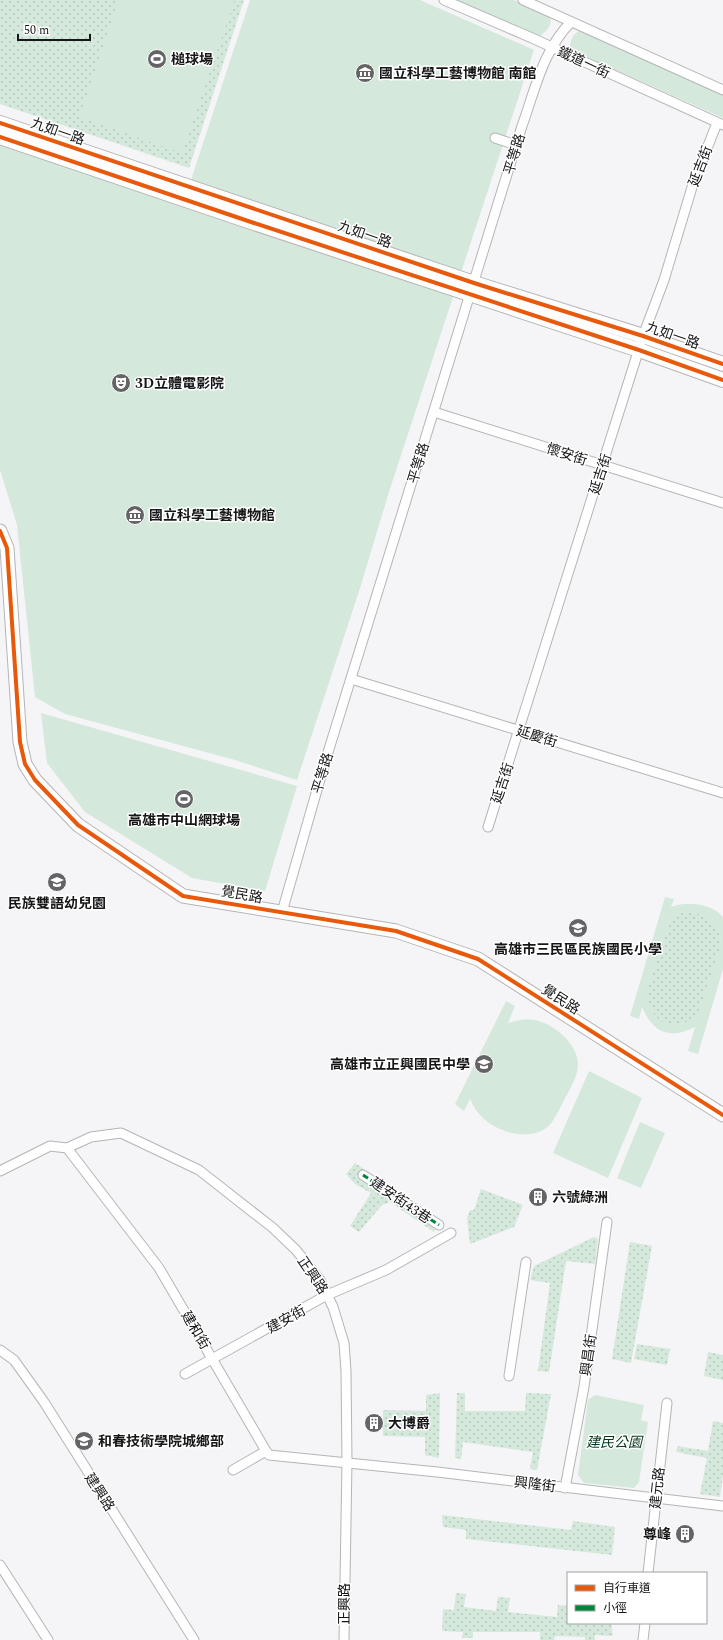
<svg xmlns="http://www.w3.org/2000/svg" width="723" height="1640" viewBox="0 0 723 1640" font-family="Spectral,'Noto Sans TC',serif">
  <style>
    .grass { fill: url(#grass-dots) }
    .green { fill: #d5e8dc; fill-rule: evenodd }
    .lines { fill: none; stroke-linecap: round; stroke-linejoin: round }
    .street-casing { stroke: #b5b5b8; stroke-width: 11 }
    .secondary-casing { stroke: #b5b5b8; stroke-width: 15 }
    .primary-casing { stroke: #b5b5b8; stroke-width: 16 }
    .street { stroke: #fefefe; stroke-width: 9 }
    .secondary { stroke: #fefefe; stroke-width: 13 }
    .primary { stroke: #fefefe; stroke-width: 14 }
    .quiet { stroke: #00873e; stroke-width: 3; stroke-dasharray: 6 3; stroke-linecap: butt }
    .cycleway-casing { stroke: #fff; stroke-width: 6 }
    .cycleway { stroke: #e8590c; stroke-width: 4 }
    .labels { text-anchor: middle; stroke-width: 3; stroke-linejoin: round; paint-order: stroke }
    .poi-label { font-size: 14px; font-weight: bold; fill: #161517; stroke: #fff; text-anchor: start }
    .street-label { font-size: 14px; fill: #161517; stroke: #fff }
    .park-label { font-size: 14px; font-style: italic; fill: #07351c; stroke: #fff }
  </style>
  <defs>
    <pattern id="grass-dots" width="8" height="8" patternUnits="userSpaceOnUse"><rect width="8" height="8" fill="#d5e8dc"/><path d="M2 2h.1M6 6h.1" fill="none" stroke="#b6c6bc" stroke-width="1.8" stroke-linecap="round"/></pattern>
  </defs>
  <rect width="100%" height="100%" fill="#f5f5f8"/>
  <g class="grass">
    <polygon points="0,0 244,0 189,168 0,104"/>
    <path d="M684 912C707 912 721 922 721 946L700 1009C694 1019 684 1026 672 1025 658 1024 647 1009 646 995 646 989 650 982 651 977 658 958 664 940 670 921L677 915Z"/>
    <polygon points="355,1163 441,1220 434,1232 390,1202 382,1205 359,1232 350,1226 371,1193 355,1184 346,1174"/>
    <polygon points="481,1189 523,1205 514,1227 470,1244 467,1218 470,1210 474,1210"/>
    <polygon points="594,1237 598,1239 595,1264 566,1261 549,1372 538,1371 550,1283 530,1280 534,1266"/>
    <polygon points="630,1242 652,1246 631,1363 612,1359"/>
    <polygon points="637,1344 670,1349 667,1365 634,1359"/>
    <polygon points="708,1352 723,1355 723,1380 704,1376"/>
    <polygon points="440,1393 439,1458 425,1455 425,1437 383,1436 383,1410 426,1411 426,1395"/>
    <polygon points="457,1393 465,1393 465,1411 525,1411 526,1393 551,1394 537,1470 530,1469 533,1452 463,1442 461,1459 455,1458"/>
    <polygon points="713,1421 723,1423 723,1475 720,1497 700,1494 707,1458 676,1452 678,1446 708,1451"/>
    <polygon points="442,1515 571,1530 573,1521 615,1527 612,1555 466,1539 466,1530 443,1527"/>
    <polygon points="456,1593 466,1594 464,1607 496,1611 498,1597 510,1598 508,1612 557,1617 558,1605 568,1606 568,1623 611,1623 613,1636 595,1635 595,1640 585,1640 585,1637 555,1636 554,1640 540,1640 540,1632 473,1632 473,1638 462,1638 463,1632 442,1631 443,1609 454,1610"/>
  </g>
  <g class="green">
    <polygon points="119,0 235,0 182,153 79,117"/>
    <polygon points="250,0 420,0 534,50 389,492 361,585 297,780 235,760 65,714 35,697 17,525 0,470 0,128 188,189"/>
    <path d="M449 0H514L550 17C553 26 547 30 540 36L530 34Z"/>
    <path d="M583 29 723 91V118L573 51 570 46C571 37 575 32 583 29Z"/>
    <polygon points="41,713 297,786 265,891 192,878 85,812 47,763"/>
    <path d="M665 897 674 899 671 907C687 901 711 903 723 917V969L698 1054 688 1051 695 1027C670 1040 653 1033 642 1007L639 1019 630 1016ZM684 912C707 912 721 922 721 946L700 1009C694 1019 684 1026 672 1025 658 1024 647 1009 646 995 646 989 650 982 651 977 658 958 664 940 670 921L677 915Z"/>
    <path d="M506 1001 515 1006 508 1023C516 1021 526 1018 535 1020 554 1024 577 1043 578 1063 578 1075 572 1085 567 1095 562 1103 558 1114 552 1122 541 1137 520 1136 505 1131 488 1125 477 1115 470 1099L464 1111 455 1104Z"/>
    <polygon points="589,1071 642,1098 608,1178 553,1153"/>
    <polygon points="640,1122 665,1133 641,1188 617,1178"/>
    <polygon points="595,1395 644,1405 641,1420 648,1422 639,1482 634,1488 584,1483 578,1475 588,1400"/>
  </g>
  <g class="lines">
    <defs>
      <g id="street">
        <polyline points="444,0 532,38 723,125"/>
        <polyline points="523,0 723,90"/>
        <polyline points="495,138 516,145"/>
        <polyline points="434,412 723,503"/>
        <polyline points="351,679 723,793"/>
        <polyline points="488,827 643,336 664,280 693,184 717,123"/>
        <path d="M282 912 325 762 522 126C535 90 543 50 571 22"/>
        <polyline points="67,1148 159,1268 266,1451 269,1455 437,1472 723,1506"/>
        <polyline points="0,1171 50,1146 67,1148 91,1137 121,1133 199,1170 273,1228 296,1250 320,1280 333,1307 344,1343 346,1371 347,1462 344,1640"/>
        <polyline points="363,1175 439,1225"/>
        <polyline points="0,1350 14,1360 44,1402 194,1640"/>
        <polyline points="185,1374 327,1295 386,1270 451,1233"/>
        <polyline points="509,1376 526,1262"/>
        <polyline points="233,1470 266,1451"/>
        <polyline points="565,1488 584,1387 607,1222"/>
        <polyline points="0,1565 48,1640"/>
        <polyline points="648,1573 667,1403"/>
        <polyline points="643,1640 645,1623"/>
      </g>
      <polyline id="secondary" points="0,531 7,548 20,742 25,764 35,780 78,825 183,896 396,931 478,959 723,1115"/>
      <g id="primary">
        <polyline points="0,123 474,283 643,336 723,364"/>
        <polyline points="0,137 254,223 639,350 723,380"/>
      </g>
    </defs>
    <use href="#street" class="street-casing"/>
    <use href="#secondary" class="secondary-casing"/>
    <use href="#primary" class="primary-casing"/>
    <use href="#street" class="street"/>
    <use href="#secondary" class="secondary"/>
    <use href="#primary" class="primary"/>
    <polyline class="quiet" points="363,1175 439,1225"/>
    <defs>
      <g id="cycleway">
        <polyline points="0,123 474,283 643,336 723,364"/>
        <polyline points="0,137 254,223 639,350 723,380"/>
        <polyline points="0,531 7,548 20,742 25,764 35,780 78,825 183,896 396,931 478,959 723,1115"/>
      </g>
    </defs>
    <use href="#cycleway" class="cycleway-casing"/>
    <use href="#cycleway" class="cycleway"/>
  </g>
  <defs>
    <symbol id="stadium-disc" viewBox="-11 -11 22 22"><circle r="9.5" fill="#646366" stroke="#fff"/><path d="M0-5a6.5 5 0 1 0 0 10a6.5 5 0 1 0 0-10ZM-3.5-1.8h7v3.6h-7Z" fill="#fff"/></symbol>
    <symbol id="museum-disc" viewBox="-11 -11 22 22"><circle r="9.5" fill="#646366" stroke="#fff"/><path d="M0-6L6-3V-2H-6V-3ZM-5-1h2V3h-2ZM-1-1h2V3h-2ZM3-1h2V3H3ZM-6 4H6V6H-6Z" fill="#fff"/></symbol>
    <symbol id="theatre-disc" viewBox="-11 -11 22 22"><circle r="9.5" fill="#646366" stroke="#fff"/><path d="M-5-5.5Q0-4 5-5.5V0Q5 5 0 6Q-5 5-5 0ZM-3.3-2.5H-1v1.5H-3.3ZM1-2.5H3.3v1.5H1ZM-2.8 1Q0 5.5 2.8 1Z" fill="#fff"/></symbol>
    <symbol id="school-disc" viewBox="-11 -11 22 22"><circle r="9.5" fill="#646366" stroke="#fff"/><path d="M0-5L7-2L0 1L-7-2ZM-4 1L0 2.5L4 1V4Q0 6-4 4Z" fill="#fff"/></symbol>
    <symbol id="building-disc" viewBox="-11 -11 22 22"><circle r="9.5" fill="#646366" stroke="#fff"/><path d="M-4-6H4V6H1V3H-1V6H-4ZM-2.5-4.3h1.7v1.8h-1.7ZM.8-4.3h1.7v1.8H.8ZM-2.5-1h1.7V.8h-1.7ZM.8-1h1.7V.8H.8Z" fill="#fff"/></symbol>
    <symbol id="university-disc" viewBox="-11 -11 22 22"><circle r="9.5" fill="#646366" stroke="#fff"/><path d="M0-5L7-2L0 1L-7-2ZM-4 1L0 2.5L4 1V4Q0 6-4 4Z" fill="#fff"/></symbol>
  </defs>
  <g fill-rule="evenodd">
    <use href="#stadium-disc" x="146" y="48" width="22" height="22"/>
    <use href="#museum-disc" x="354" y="62" width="22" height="22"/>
    <use href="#theatre-disc" x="110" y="372" width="22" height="22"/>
    <use href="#museum-disc" x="124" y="504" width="22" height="22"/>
    <use href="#stadium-disc" x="173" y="788" width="22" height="22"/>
    <use href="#school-disc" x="46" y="871" width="22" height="22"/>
    <use href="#school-disc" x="567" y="917" width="22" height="22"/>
    <use href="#school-disc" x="473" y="1053" width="22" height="22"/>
    <use href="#building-disc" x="527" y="1186" width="22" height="22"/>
    <use href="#building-disc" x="363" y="1412" width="22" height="22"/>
    <use href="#university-disc" x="73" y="1430" width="22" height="22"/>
    <use href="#building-disc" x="674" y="1523" width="22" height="22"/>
  </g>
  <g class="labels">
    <g class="poi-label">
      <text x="171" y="64">槌球場</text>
      <text x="379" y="78">國立科學工藝博物館 南館</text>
      <text x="135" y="388">3D立體電影院</text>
      <text x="149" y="520">國立科學工藝博物館</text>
      <text x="184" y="825" text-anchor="middle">高雄市中山網球場</text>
      <text x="57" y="908" text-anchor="middle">民族雙語幼兒園</text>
      <text x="578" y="954" text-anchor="middle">高雄市三民區民族國民小學</text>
      <text x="470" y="1069" text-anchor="end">高雄市立正興國民中學</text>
      <text x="552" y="1202">六號綠洲</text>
      <text x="388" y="1428">大博爵</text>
      <text x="98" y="1446">和春技術學院城鄉部</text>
      <text x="671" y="1539" text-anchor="end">尊峰</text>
    </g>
    <g class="street-label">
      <text transform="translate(584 62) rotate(25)" y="5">鐵道一街</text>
      <text transform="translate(58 131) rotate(19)" y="5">九如一路</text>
      <text transform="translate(514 154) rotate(-73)" y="5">平等路</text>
      <text transform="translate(700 166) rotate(-69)" y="5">延吉街</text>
      <text transform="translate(365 234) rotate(19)" y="5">九如一路</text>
      <text transform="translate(673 335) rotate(19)" y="5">九如一路</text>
      <text transform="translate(567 454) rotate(18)" y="5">懷安街</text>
      <text transform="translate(418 463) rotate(-73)" y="5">平等路</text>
      <text transform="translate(600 474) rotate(-72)" y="5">延吉街</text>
      <text transform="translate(537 736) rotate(17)" y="5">延慶街</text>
      <text transform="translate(322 773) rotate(-73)" y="5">平等路</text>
      <text transform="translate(502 783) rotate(-72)" y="5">延吉街</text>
      <text transform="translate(242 894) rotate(10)" y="5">覺民路</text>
      <text transform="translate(561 999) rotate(33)" y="5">覺民路</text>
      <text transform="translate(401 1200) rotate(34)" y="5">建安街43巷</text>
      <text transform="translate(313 1275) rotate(56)" y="5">正興路</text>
      <text transform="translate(286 1319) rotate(-29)" y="5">建安街</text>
      <text transform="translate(196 1330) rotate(59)" y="5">建和街</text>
      <text transform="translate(588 1355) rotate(-82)" y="5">興昌街</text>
      <text transform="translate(535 1484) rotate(7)" y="5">興隆街</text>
      <text transform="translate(657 1488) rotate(-84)" y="5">建元路</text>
      <text transform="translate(100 1492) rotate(57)" y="5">建興路</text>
      <text transform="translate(344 1604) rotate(-90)" y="5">正興路</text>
    </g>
    <g class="park-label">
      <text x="614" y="1447">建民公園</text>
    </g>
  </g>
  <rect x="567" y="1572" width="140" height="52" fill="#ffffff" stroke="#a2a1a2"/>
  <rect x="575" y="1585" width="20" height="6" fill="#e8590c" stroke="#a2a1a2"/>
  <text x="603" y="1592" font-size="12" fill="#161517">自行車道</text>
  <rect x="575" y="1605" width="20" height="6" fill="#00873e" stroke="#a2a1a2"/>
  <text x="603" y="1612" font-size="12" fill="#161517">小徑</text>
  <path d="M18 34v6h72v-6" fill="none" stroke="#161517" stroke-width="2"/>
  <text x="24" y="34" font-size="12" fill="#161517" stroke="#ffffff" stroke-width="3" paint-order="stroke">50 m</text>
</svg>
